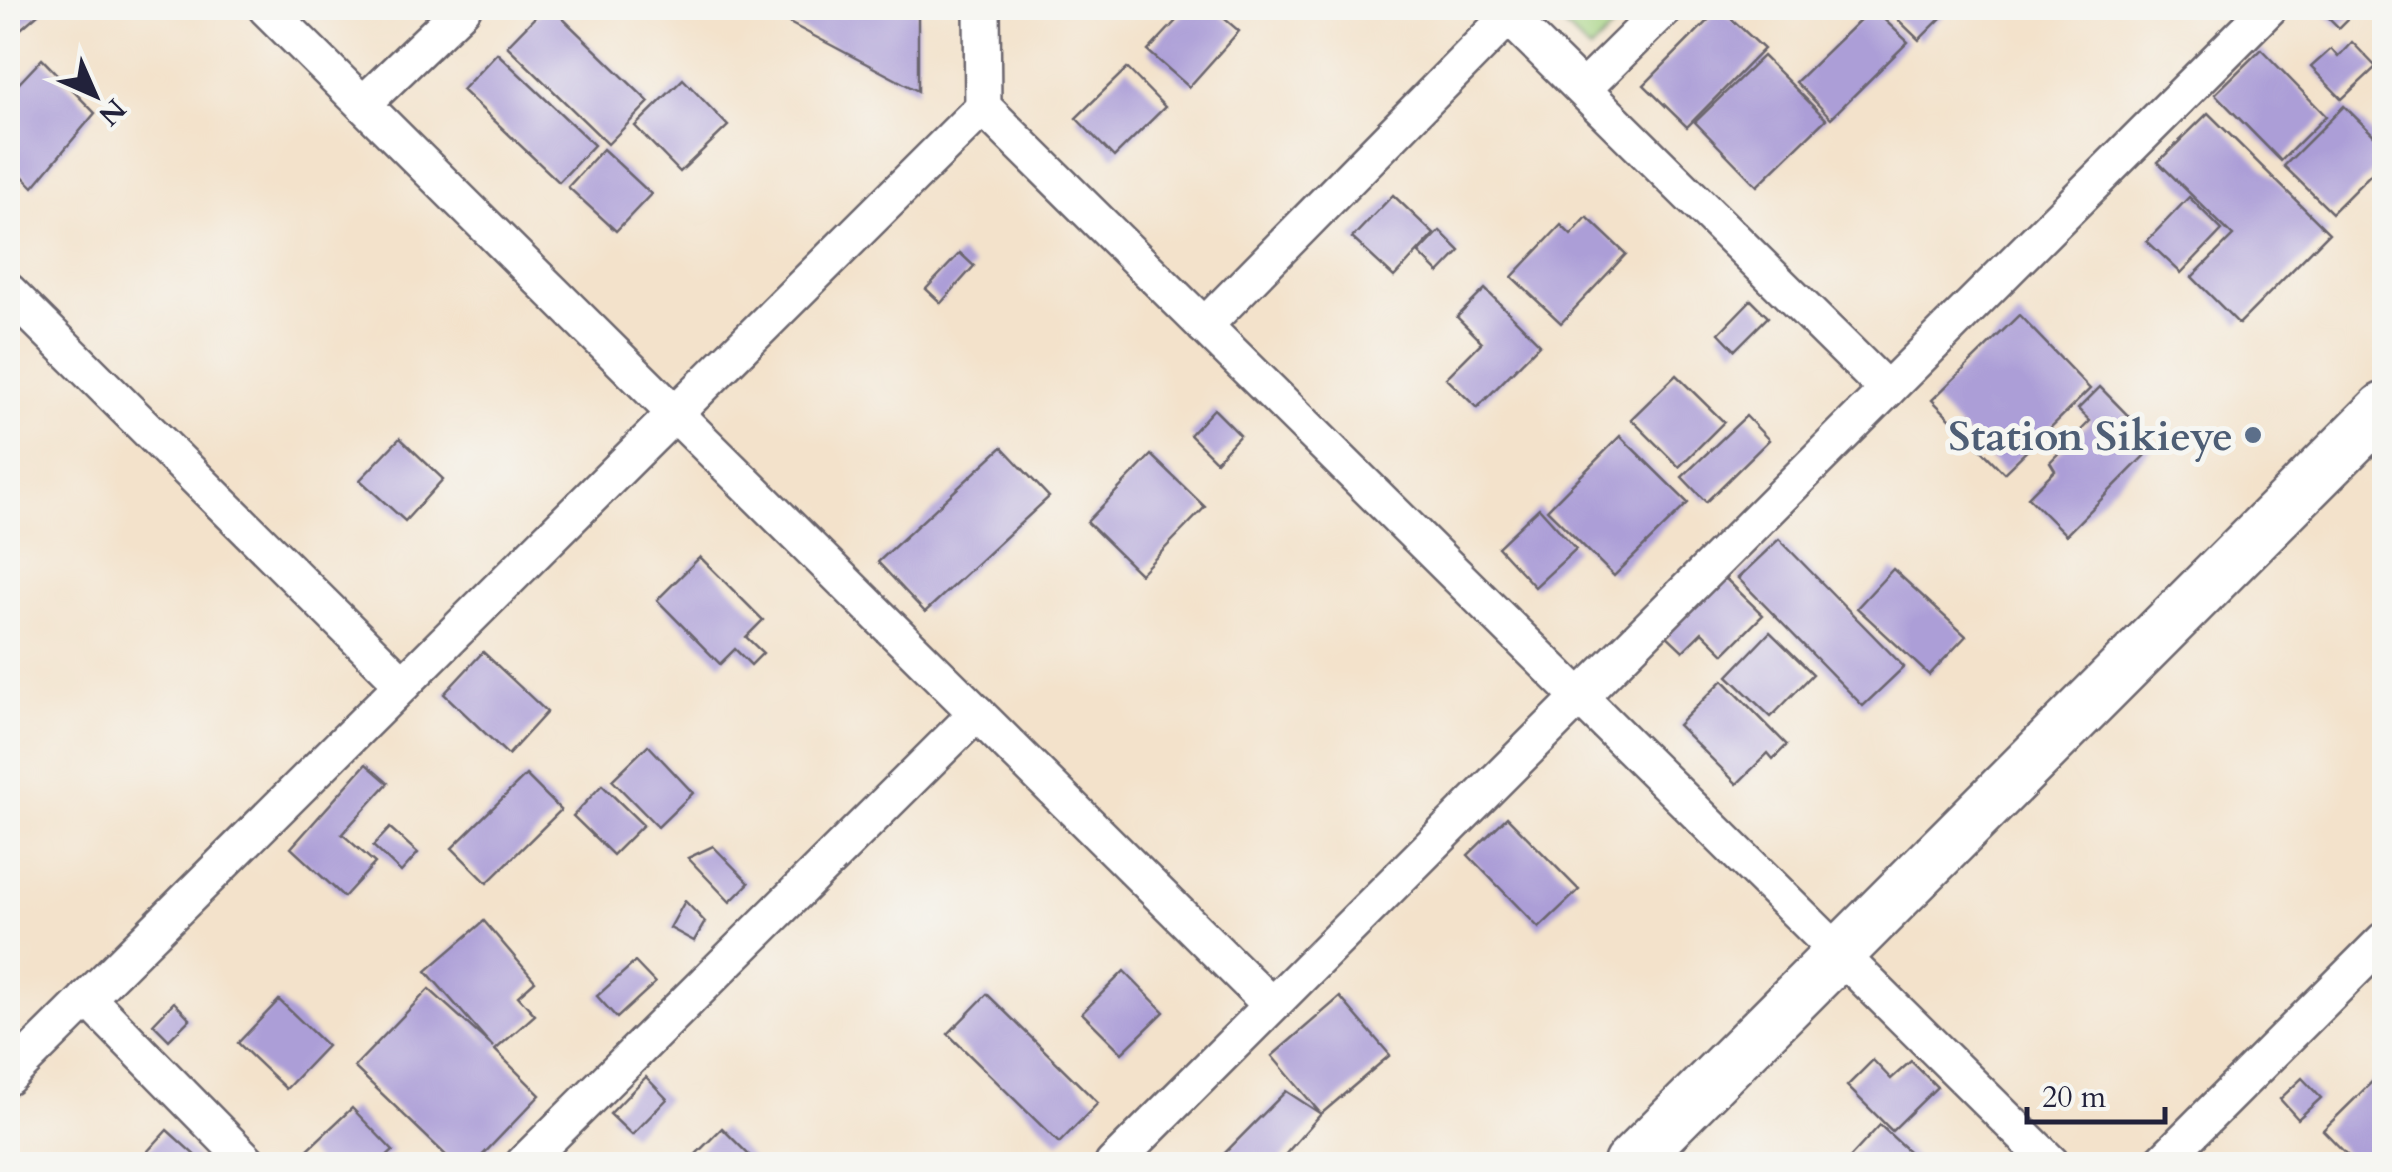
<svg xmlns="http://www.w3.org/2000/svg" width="2392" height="1172" viewBox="0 0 2392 1172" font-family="Cardo,serif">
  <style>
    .green { fill: #a4d280; stroke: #637a5e; stroke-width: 2.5 }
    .building { fill: #ac9ed7 }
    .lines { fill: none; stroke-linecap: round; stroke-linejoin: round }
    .street-casing { stroke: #6b656d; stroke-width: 40 }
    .secondary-casing { stroke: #6b656d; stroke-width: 55 }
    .street { stroke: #fff; stroke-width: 35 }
    .secondary { stroke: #fff; stroke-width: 50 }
    .service-dot { fill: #5c6f8a; stroke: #f6f6f2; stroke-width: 4 }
    .labels { text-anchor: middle; stroke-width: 10; stroke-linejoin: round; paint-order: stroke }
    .service-label { font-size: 42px; font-weight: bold; fill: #4e5e75; stroke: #f6f6f2; text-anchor: end }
  </style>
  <rect width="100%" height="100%" fill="#f6f6f2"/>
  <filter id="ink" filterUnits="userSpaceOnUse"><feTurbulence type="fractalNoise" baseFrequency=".01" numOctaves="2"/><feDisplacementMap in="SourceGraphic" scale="20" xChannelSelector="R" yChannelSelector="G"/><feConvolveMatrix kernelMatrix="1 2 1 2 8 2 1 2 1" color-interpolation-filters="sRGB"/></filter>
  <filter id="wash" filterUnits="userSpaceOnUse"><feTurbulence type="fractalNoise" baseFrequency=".0048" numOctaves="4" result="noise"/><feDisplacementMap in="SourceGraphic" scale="40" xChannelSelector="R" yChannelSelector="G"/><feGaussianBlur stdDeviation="2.25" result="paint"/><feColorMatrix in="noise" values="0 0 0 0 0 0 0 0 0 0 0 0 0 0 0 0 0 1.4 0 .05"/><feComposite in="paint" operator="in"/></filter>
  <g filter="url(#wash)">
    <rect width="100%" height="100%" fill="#f3e2cb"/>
    <polygon class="green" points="1546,8 1633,8 1590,51"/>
    <g id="blocks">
      <g class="building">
        <polygon points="8,8 45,8 15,34 8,21"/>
        <polygon points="544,8 552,8 649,102 608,144 507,46"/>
        <polygon points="761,8 918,8 918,91"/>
        <polygon points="1188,8 1212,8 1239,31 1189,87 1148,51"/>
        <polygon points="1720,8 1764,49 1687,127 1644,85"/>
        <polygon points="1872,8 1908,42 1831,118 1796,82"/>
        <polygon points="1886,8 1951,8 1919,40"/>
        <polygon points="2319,8 2359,8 2339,28"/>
        <polygon points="2352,42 2376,67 2342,99 2311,67 2331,49 2338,57"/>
        <polygon points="2261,49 2326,116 2281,161 2215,94"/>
        <polygon points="497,53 594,145 559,182 462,90"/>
        <polygon points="1763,56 1826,119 1757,186 1695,122"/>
        <polygon points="42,59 95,113 33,187 8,161 8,95"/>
        <polygon points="1127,68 1165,107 1114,157 1076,118"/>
        <polygon points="683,79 728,126 680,172 635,126"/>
        <polygon points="2344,106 2384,145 2384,161 2332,213 2284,166"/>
        <polygon points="2208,113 2329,233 2239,324 2192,277 2233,236 2158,162"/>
        <polygon points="603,149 651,194 616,231 568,187"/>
        <polygon points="1393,195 1434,234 1394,277 1352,238"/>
        <polygon points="2189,197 2222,230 2181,273 2147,241"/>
        <polygon points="1587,217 1626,254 1561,323 1512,277 1561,225 1571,235"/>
        <polygon points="1440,231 1460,251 1439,273 1419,253"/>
        <polygon points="960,253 974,266 941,303 926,289"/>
        <polygon points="1485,289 1540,344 1477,408 1446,378 1482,342 1457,317"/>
        <polygon points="1751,300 1768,317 1735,350 1719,333"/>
        <polygon points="2019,315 2090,389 2004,473 1932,400"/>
        <polygon points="1676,375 1724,422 1679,467 1631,419"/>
        <polygon points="2100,387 2156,444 2066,535 2028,497 2055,470 2050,462 2090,421 2078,409"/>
        <polygon points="1214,409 1240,435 1216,461 1190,435"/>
        <polygon points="1746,416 1769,440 1706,502 1682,477"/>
        <polygon points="1620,436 1688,503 1614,576 1547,510"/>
        <polygon points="400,438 443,479 405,521 360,480"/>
        <polygon points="1002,447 1049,497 925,612 878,562"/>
        <polygon points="1151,455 1205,507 1140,574 1087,522"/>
        <polygon points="1539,508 1576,549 1535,587 1498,547"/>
        <polygon points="1779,539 1904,667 1863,706 1738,578"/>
        <polygon points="700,557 763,620 746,637 763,653 751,665 735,649 720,664 657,600"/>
        <polygon points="1893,569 1966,636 1929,675 1857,608"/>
        <polygon points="1722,575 1763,615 1724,654 1702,632 1683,651 1664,633"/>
        <polygon points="1770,632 1813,674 1771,717 1728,676"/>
        <polygon points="483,652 547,712 508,755 444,694"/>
        <polygon points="1723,680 1787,745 1773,759 1768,753 1737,784 1678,725"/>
        <polygon points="648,745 693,793 658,827 612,780"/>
        <polygon points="366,764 388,783 342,834 375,863 344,897 291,848"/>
        <polygon points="526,775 561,810 487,883 452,848"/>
        <polygon points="602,785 643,825 613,855 573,816"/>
        <polygon points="1507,817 1579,890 1539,928 1468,855"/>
        <polygon points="390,828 418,853 401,872 373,846"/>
        <polygon points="713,846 749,883 730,902 688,858"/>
        <polygon points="685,901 705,922 694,941 670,928"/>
        <polygon points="484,921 535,981 518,996 535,1015 495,1050 540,1095 474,1164 455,1164 354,1067 429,989 493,1047 426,971"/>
        <polygon points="635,962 655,983 617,1018 597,996"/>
        <polygon points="1124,971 1164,1012 1122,1053 1082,1013"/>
        <polygon points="987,994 1098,1103 1059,1143 948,1034"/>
        <polygon points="1340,997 1390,1055 1321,1114 1277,1164 1214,1164 1286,1091 1321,1114 1272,1056"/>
        <polygon points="279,1000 327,1046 286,1089 238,1043"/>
        <polygon points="174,1002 190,1019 169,1040 153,1024"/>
        <polygon points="1873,1060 1891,1079 1911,1061 1937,1087 1892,1131 1847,1086"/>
        <polygon points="2384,1070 2384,1147 2367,1164 2356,1164 2323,1130"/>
        <polygon points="646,1077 667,1099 632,1135 610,1114"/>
        <polygon points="2302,1078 2321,1098 2298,1119 2280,1099"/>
        <polygon points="352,1108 393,1151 379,1164 319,1164 306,1151"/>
        <polygon points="1880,1125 1921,1163 1924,1160 1929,1164 1844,1164"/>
        <polygon points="722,1128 758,1164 686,1164"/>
        <polygon points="167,1130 198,1158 192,1164 141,1164 138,1162"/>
      </g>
    </g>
  </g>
  <g filter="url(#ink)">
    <use href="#blocks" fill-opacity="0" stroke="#6b656d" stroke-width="2.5"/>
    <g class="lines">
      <defs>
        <g id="street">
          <polyline points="266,8 1271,1005"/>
          <polyline points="982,8 983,107 2052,1164"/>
          <polyline points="1500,8 1887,390"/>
          <polyline points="1583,89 1665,8"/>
          <polyline points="363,104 463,8"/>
          <polyline points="8,291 403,684"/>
          <polyline points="1204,326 1509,16"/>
          <polyline points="87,998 250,1164"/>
          <polyline points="8,1077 983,107"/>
          <polyline points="523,1164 977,713"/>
          <polyline points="1113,1164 2269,8"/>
          <polyline points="2160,1164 2384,940"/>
        </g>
        <polyline id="secondary" points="1629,1164 2384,408"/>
      </defs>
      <use href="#street" class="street-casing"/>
      <use href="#secondary" class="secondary-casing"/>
      <use href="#street" class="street"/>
      <use href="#secondary" class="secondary"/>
    </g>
  </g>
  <circle class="service-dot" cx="2253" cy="435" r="10"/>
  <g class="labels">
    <g class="service-label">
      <text x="2233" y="450">Station Sikieye</text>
    </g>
  </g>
  <rect width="2392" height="1172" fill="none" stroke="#f6f6f2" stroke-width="40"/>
  <g transform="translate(95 95) rotate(135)" stroke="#f6f6f2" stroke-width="8" paint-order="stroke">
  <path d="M0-8L18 38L0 25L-18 38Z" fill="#22223b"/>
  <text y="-15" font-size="28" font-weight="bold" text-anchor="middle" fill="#22223b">N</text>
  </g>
  <path d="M2027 1107v15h138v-15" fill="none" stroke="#22223b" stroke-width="5"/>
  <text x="2042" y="1107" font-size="30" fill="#22223b" stroke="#f6f6f2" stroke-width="8" paint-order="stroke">20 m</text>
</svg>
